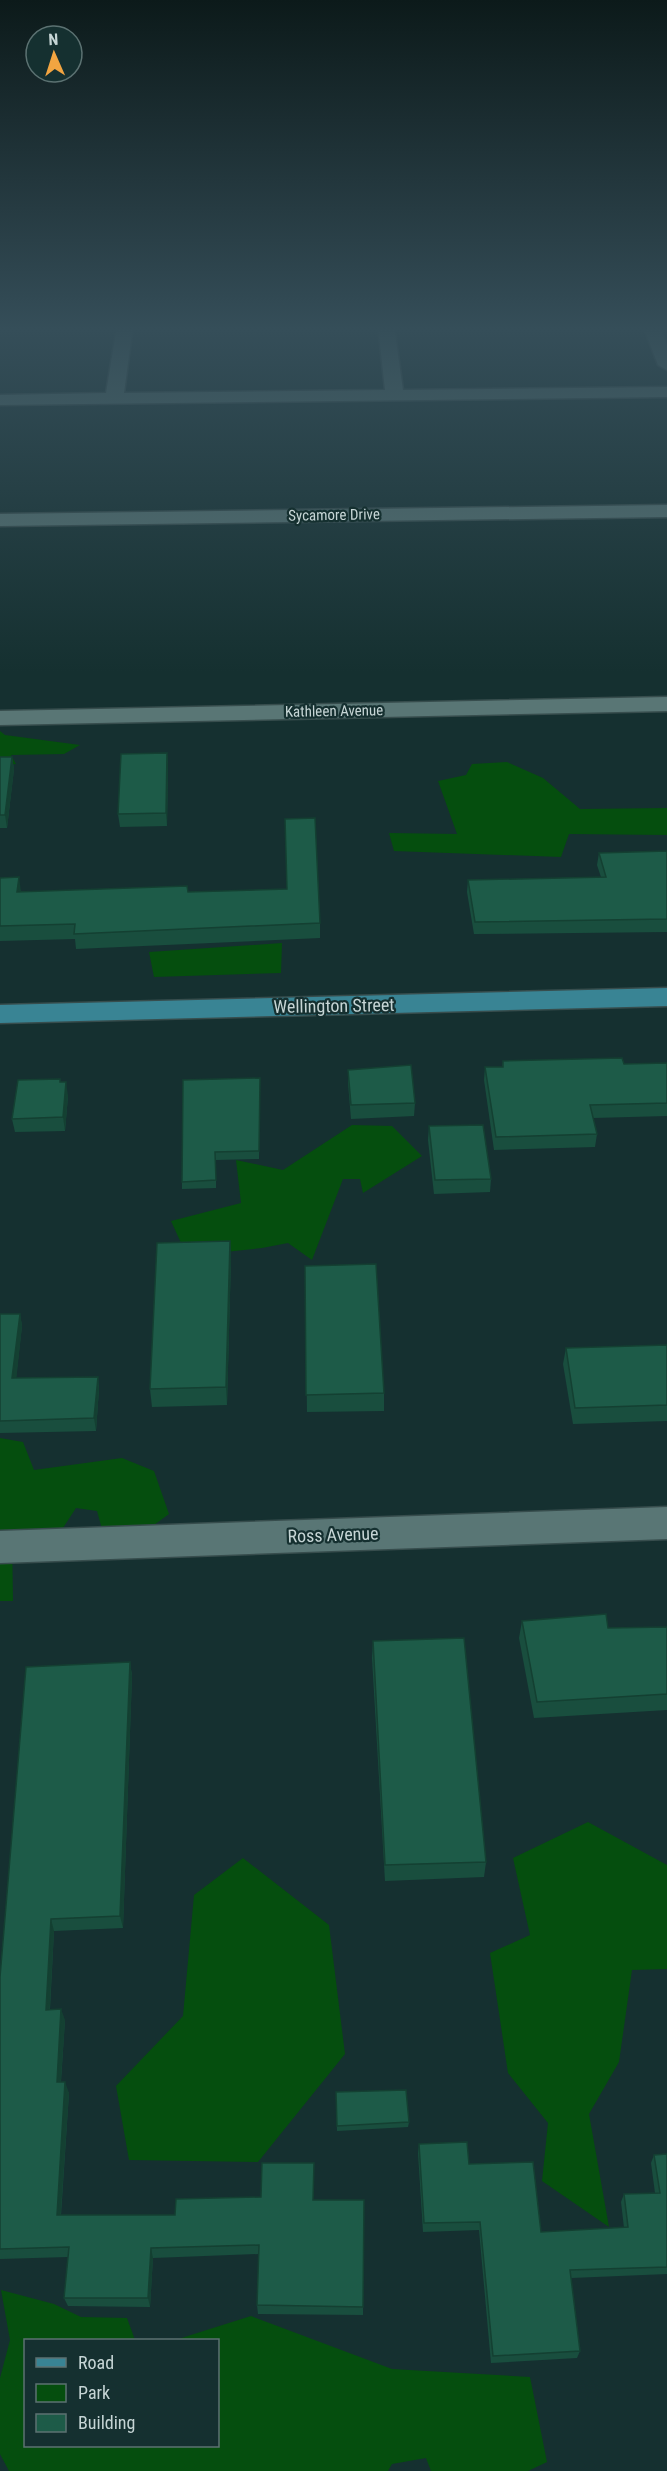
<svg xmlns="http://www.w3.org/2000/svg" width="667" height="2471" viewBox="0 0 667 2471" font-family="'Roboto Condensed',sans-serif">
  <style>
    .green { fill: #054e0e }
    .lines { fill: none; stroke-linecap: round; stroke-linejoin: round }
    .minor-casing { stroke: #374d4d; stroke-width: 3 }
    .major-casing { stroke: #374d4d; stroke-width: 3 }
    .minor { fill: #597675; fill-rule: evenodd }
    .major { fill: #398494; fill-rule: evenodd }
    .wall { fill: #194e3e }
    .shaded-wall { fill: #144032 }
    .building { fill: #1d5b48; stroke: #144032; stroke-width: 1.5 }
    .labels { text-anchor: middle; stroke-width: 4.5; stroke-linejoin: round; paint-order: stroke }
    .far-street-label { font-size: 15px; fill: #c6d5d5; stroke: #153030 }
    .street-label { font-size: 18px; fill: #c6d5d5; stroke: #153030 }
  </style>
  <rect width="100%" height="100%" fill="#153030"/>
  <g class="green">
    <polygon points="0,731 5,735 80,745 64,754 11,755 16,764 0,766"/>
    <polygon points="507,762 543,778 580,809 667,808 667,835 569,834 561,857 394,851 389,833 457,834 438,781 466,775 472,764"/>
    <polygon points="282,943 281,973 154,977 149,952"/>
    <polygon points="352,1125 392,1126 422,1156 363,1193 360,1179 343,1179 312,1260 288,1243 262,1248 187,1256 171,1221 241,1203 236,1160 283,1170"/>
    <polygon points="0,1438 23,1442 34,1470 122,1458 154,1471 169,1514 139,1536 102,1529 97,1511 76,1508 61,1531 12,1537 13,1601 0,1601"/>
    <polygon points="588,1822 667,1865 667,1969 632,1970 619,2062 589,2114 609,2227 542,2181 548,2123 508,2073 490,1953 530,1935 513,1858"/>
    <polygon points="243,1858 329,1925 345,2054 258,2162 129,2160 116,2086 183,2016 194,1895"/>
    <polygon points="1,2290 54,2304 81,2317 127,2318 135,2340 26,2340 26,2446 218,2446 218,2340 175,2340 251,2316 392,2369 530,2377 547,2462 528,2471 431,2471 426,2458 392,2464 388,2471 9,2471 0,2454 0,2378 10,2340"/>
  </g>
  <g class="lines">
    <defs>
      <g id="minor">
        <polygon points="117,326 133,326 124,393 385,390 378,326 394,326 403,390 667,387 667,397 0,405 0,395 106,393"/>
        <polygon points="643,326 659,326 667,344 667,370 658,365"/>
        <polygon points="667,505 667,517 0,526 0,514"/>
        <polygon points="667,697 667,711 0,725 0,711"/>
        <polygon points="667,1507 667,1539 0,1563 0,1531"/>
      </g>
      <polygon id="major" points="667,988 667,1006 0,1023 0,1005"/>
    </defs>
    <use href="#minor" class="minor-casing"/>
    <use href="#major" class="major-casing"/>
    <use href="#minor" class="minor"/>
    <use href="#major" class="major"/>
  </g>
  <g class="wall">
    <polygon points="167,753 168,765 167,826 120,827 118,814"/>
    <polygon points="0,757 12,757 14,769 7,828 0,828"/>
    <polygon points="667,851 667,932 474,934 467,892 468,880 601,877 597,865 599,853"/>
    <polygon points="0,878 21,891 188,892 320,923 320,938 76,949 75,939 0,941"/>
    <polygon points="503,1061 624,1064 667,1063 667,1116 593,1118 597,1134 595,1147 494,1150 484,1080 485,1067 502,1067"/>
    <polygon points="348,1070 415,1103 414,1116 351,1119 348,1083"/>
    <polygon points="61,1082 68,1096 65,1131 15,1132 12,1119"/>
    <polygon points="260,1086 259,1159 216,1160 216,1188 182,1189 182,1182"/>
    <polygon points="429,1126 491,1179 490,1192 434,1194 428,1140"/>
    <polygon points="230,1241 231,1259 227,1405 152,1407 150,1389"/>
    <polygon points="305,1266 384,1393 384,1411 307,1412"/>
    <polygon points="0,1314 20,1314 22,1326 16,1378 98,1377 99,1389 96,1431 0,1433"/>
    <polygon points="667,1345 667,1421 573,1424 563,1364 566,1348"/>
    <polygon points="522,1621 608,1628 667,1627 667,1710 534,1718 519,1638"/>
    <polygon points="373,1641 486,1862 484,1877 385,1881 372,1658"/>
    <polygon points="130,1662 132,1676 123,1928 54,1931 50,2009 65,2020 61,2082 69,2093 61,2215 175,2215 261,2197 314,2173 313,2200 363,2307 363,2315 258,2314 257,2305 259,2254 153,2258 150,2307 68,2306 64,2298 68,2257 0,2259 0,1977"/>
    <polygon points="336,2092 409,2122 408,2127 337,2131"/>
    <polygon points="419,2144 469,2164 541,2232 624,2228 621,2202 624,2194 655,2193 651,2163 654,2155 667,2154 667,2274 571,2278 580,2351 577,2358 491,2363 479,2230 423,2232 418,2153"/>
  </g>
  <g class="shaded-wall">
    <polygon points="167,753 168,765 167,826 166,813"/>
    <polygon points="12,757 14,769 7,828 5,815"/>
    <polygon points="19,877 21,892 17,892"/>
    <polygon points="66,1082 68,1096 65,1131 63,1117"/>
    <polygon points="230,1241 231,1259 227,1405 226,1387"/>
    <polygon points="20,1314 22,1326 15,1391 12,1378"/>
    <polygon points="98,1377 99,1389 96,1431 94,1418"/>
    <polygon points="130,1662 132,1676 123,1928 120,1916"/>
    <polygon points="51,1919 54,1931 49,2021 46,2010"/>
    <polygon points="61,2009 65,2020 60,2093 57,2082"/>
    <polygon points="65,2082 69,2093 60,2224 57,2215"/>
    <polygon points="151,2248 153,2258 150,2307 148,2298"/>
  </g>
  <g class="building">
    <polygon points="167,753 166,813 118,814 121,754"/>
    <polygon points="0,757 12,757 5,815 0,815"/>
    <polygon points="315,818 320,923 74,934 75,924 0,926 0,878 19,877 17,892 187,886 188,892 287,889 285,819"/>
    <polygon points="667,851 667,919 475,922 468,880 606,877 599,853"/>
    <polygon points="622,1058 624,1064 667,1063 667,1103 590,1105 597,1134 496,1137 485,1067 503,1067 503,1061"/>
    <polygon points="411,1065 415,1103 351,1105 348,1070"/>
    <polygon points="260,1078 259,1151 215,1152 216,1180 182,1182 183,1080"/>
    <polygon points="60,1079 60,1082 66,1082 63,1117 12,1119 18,1080"/>
    <polygon points="483,1125 491,1179 435,1180 429,1126"/>
    <polygon points="230,1241 226,1387 150,1389 157,1243"/>
    <polygon points="376,1264 384,1393 306,1395 305,1266"/>
    <polygon points="0,1314 20,1314 12,1378 98,1377 94,1418 0,1421"/>
    <polygon points="667,1345 667,1405 575,1408 566,1348"/>
    <polygon points="606,1614 608,1628 667,1627 667,1694 537,1702 522,1621"/>
    <polygon points="464,1638 486,1862 385,1865 373,1641"/>
    <polygon points="130,1662 120,1916 51,1919 46,2010 61,2009 57,2082 65,2082 57,2215 175,2215 176,2199 261,2197 262,2163 314,2163 313,2200 364,2200 363,2307 257,2305 259,2245 151,2248 148,2298 64,2298 69,2247 0,2249 0,1977 26,1667"/>
    <polygon points="406,2090 409,2122 337,2126 336,2092"/>
    <polygon points="467,2142 469,2164 533,2162 541,2232 628,2227 624,2194 660,2193 654,2155 667,2154 667,2267 570,2270 580,2351 493,2356 480,2222 424,2223 419,2144"/>
  </g>
  <linearGradient id="sky" x2="0" y2="1"><stop stop-color="#0c1a1a"/><stop offset="0.49" stop-color="#354e59"/><stop offset="1" stop-color="#354e59" stop-opacity="0"/></linearGradient>
  <rect width="667" height="672" fill="url(#sky)"/>
  <g class="labels">
    <g class="far-street-label">
      <text transform="translate(334 515) rotate(-1)" y="5">Sycamore Drive</text>
      <text transform="translate(334 711) rotate(-1)" y="5">Kathleen Avenue</text>
    </g>
    <g class="street-label">
      <text transform="translate(334 1006) rotate(-1)" y="6">Wellington Street</text>
      <text transform="translate(333 1535) rotate(-2)" y="6">Ross Avenue</text>
    </g>
  </g>
  <rect x="24" y="2339" width="195" height="108" fill="#153030" stroke="#5c7272" stroke-width="1.5"/>
  <rect x="36" y="2358" width="30" height="9" fill="#398494" stroke="#5c7272" stroke-width="1.5"/>
  <text x="78" y="2369" font-size="18" fill="#c6d5d5">Road</text>
  <rect x="36" y="2384" width="30" height="18" fill="#054e0e" stroke="#5c7272" stroke-width="1.5"/>
  <text x="78" y="2399" font-size="18" fill="#c6d5d5">Park</text>
  <rect x="36" y="2414" width="30" height="18" fill="#1d5b48" stroke="#5c7272" stroke-width="1.5"/>
  <text x="78" y="2429" font-size="18" fill="#c6d5d5">Building</text>
  <g transform="translate(54 54) rotate(357)"><circle r="28" fill="#153030" stroke="#5c7272" stroke-width="1.5"/>
  <path d="M0-4.5L10 22L0 15L-10 22Z" fill="#f2a541"/>
  <text y="-9" font-size="16" font-weight="bold" text-anchor="middle" fill="#c6d5d5">N</text>
  </g>
</svg>
